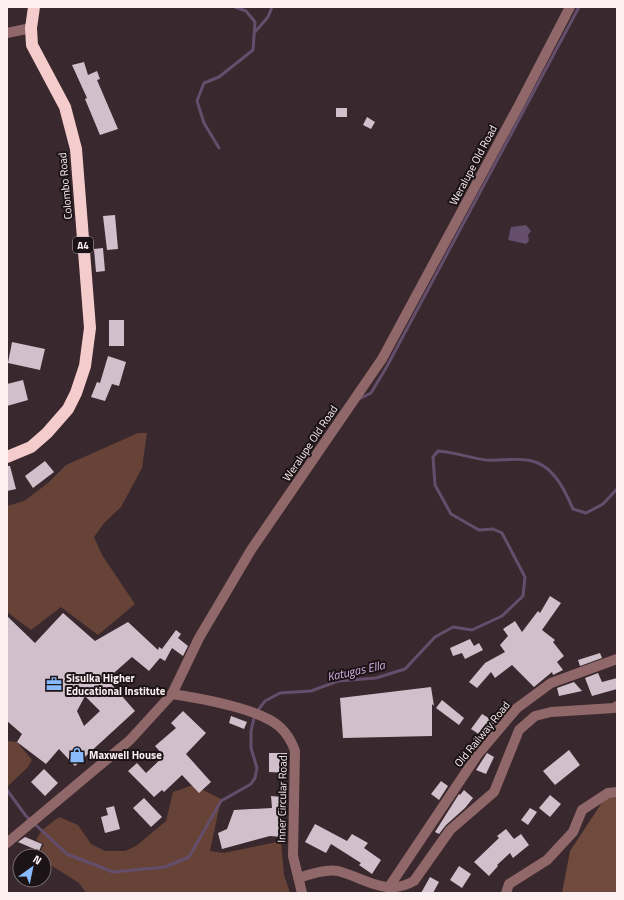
<svg xmlns="http://www.w3.org/2000/svg" width="624" height="900" viewBox="0 0 624 900" font-family="'Titillium Web',sans-serif">
  <style>
    .green { fill: #674337 }
    .forest { fill: #6f4a3d }
    .water { fill: #644e6c }
    .lines { fill: none; stroke-linecap: round; stroke-linejoin: round }
    .stream { stroke: #644e6c; stroke-width: 3 }
    .building { fill: #d1bfcc; fill-rule: evenodd }
    .minor { stroke: #916869; stroke-width: 10 }
    .highway { stroke: #f5cccc; stroke-width: 12 }
    .labels { text-anchor: middle; stroke-width: 4; stroke-linejoin: round; paint-order: stroke }
    .shield { fill: #1b1315; stroke: #b8adb0; stroke-width: 1 }
    .shield-label { font-size: 10px; font-weight: bold; fill: #fbeff2 }
    .street-label { font-size: 11px; fill: #fbeff2; stroke: #1b1315 }
    .poi-label { font-size: 11px; font-weight: bold; fill: #fbeff2; stroke: #1b1315; text-anchor: start }
    .water-label { font-size: 12px; font-style: italic; fill: #d5aee4; stroke: #1b1315 }
  </style>
  <rect width="100%" height="100%" fill="#39282d"/>
  <g class="green">
    <polygon points="138,433 147,433 142,468 121,507 104,523 94,537 102,555 135,604 98,635 61,607 31,630 7,612 7,506 24,501 48,483 66,465"/>
    <polygon points="7,741 17,742 32,760 28,767 7,787"/>
    <polygon points="193,785 221,799 210,851 224,853 281,841 284,875 290,893 86,893 79,883 44,861 44,856 34,855 37,852 40,852 44,844 36,840 42,830 59,817 78,825 91,844 105,851 125,851 136,846 166,821 173,792"/>
  </g>
  <polygon class="forest" points="609,792 617,792 617,893 562,893 570,851"/>
  <polygon class="water" points="526,225 531,231 528,235 529,241 526,244 508,240 511,227"/>
  <g class="lines">
    <g class="stream">
      <polyline points="255,32 268,17 272,7"/>
      <polyline points="219,148 204,123 197,101 204,83 219,77 253,50 255,22 246,11 235,7"/>
      <polyline points="361,398 371,393 386,368 579,7"/>
      <path d="M7 790 26 816 67 854 113 872 165 867 189 857 221 801 251 784 255 778 257 768 251 748V731L255 714 265 701 280 693 311 691 338 681 376 678 405 669 435 637 453 627 472 630 502 616 523 596 525 577 502 533 493 529 479 530 451 514 435 485 433 457 438 451C455 452 470 458 486 460 500 461 514 458 527 460 552 463 564 488 573 509L586 513 603 504 617 489"/>
    </g>
  </g>
  <g class="building">
    <polygon points="84,62 88,75 97,71 100,79 97,80 118,129 100,135 85,99 87,98 72,65"/>
    <rect x="336" y="108" width="11" height="9"/>
    <polygon points="367,117 375,122 371,129 363,125"/>
    <polygon points="115,215 118,249 107,250 103,216"/>
    <polygon points="103,248 105,271 96,272 94,249"/>
    <rect x="109" y="320" width="15" height="26"/>
    <polygon points="12,342 45,349 40,370 8,363"/>
    <polygon points="108,356 126,362 119,386 112,384 105,401 91,397 97,382 100,383"/>
    <polygon points="23,380 28,400 7,406 7,384"/>
    <polygon points="45,461 54,472 33,488 25,476"/>
    <polygon points="7,466 10,466 16,489 7,491"/>
    <polygon points="550,596 561,603 542,630 555,640 553,642 564,656 557,662 563,670 553,675 552,672 534,687 512,665 495,678 491,672 477,688 469,682 485,663 505,652 500,645 508,636 503,629 515,621 522,632 538,611 540,613"/>
    <path d="M63 613 95 641 128 622 158 650 159 647 162 649 176 630 181 634 178 638 188 646 183 656 172 648 165 661 160 658 149 671 132 657 107 679 135 711 75 766 59 749 46 764 17 742 22 734 7 721V616L35 643ZM85 696 100 711 84 726 77 711Z"/>
    <polygon points="470,639 474,646 479,643 483,650 465,659 462,653 453,656 450,648"/>
    <polygon points="600,653 602,658 580,666 578,660"/>
    <polygon points="598,673 602,682 617,678 617,689 592,696 585,678"/>
    <polygon points="574,682 582,691 559,696 557,688"/>
    <polygon points="431,687 434,706 432,704 432,736 343,738 340,698"/>
    <polygon points="442,700 464,718 459,725 436,708"/>
    <polygon points="183,711 206,733 186,754 211,782 199,793 182,775 164,792 162,790 154,797 128,771 137,763 146,773 164,756 155,746 176,728 171,723"/>
    <polygon points="482,714 495,722 483,737 471,729"/>
    <polygon points="231,716 247,722 244,729 229,723"/>
    <polygon points="569,750 580,765 555,785 543,771"/>
    <polygon points="269,753 287,753 286,773 269,772"/>
    <polygon points="487,753 494,757 486,774 476,770"/>
    <polygon points="44,769 58,783 45,796 31,782"/>
    <polygon points="441,781 448,786 439,800 431,794"/>
    <polygon points="464,790 473,798 465,808 446,825 439,834 435,832 459,794 460,795"/>
    <polygon points="550,795 561,804 550,817 539,808"/>
    <polygon points="271,796 282,797 282,837 270,836 222,849 218,833 227,829 234,810 272,808"/>
    <polygon points="144,798 162,817 151,827 133,808"/>
    <polygon points="114,806 120,829 105,833 101,817 108,815 106,808"/>
    <polygon points="530,808 537,812 528,825 521,820"/>
    <polygon points="315,824 347,841 352,834 368,843 364,848 381,860 372,874 359,865 361,863 331,844 326,853 305,842"/>
    <polygon points="506,829 514,839 521,834 529,845 513,858 510,853 497,865 498,866 489,876 474,862 499,838 497,836"/>
    <polygon points="25,837 42,844 39,851 18,842"/>
    <polygon points="459,866 471,874 462,888 450,880"/>
    <polygon points="430,877 439,882 433,893 421,893"/>
  </g>
  <g class="lines">
    <g class="minor">
      <polyline points="7,33 31,28"/>
      <path d="M172 694C198 698 262 709 281 728 288 735 292 742 295 751L293 856 302 893"/>
      <polyline points="7,843 130,740 172,694 199,638 251,550 382,359 518,107 570,7"/>
      <path d="M299 878C310 874 327 869 338 871 365 878 386 897 414 881L450 830 494 792 519 730 535 716 551 712 614 708 617 706"/>
      <polyline points="389,887 478,754 517,708 551,683 617,659"/>
      <polyline points="506,893 509,884 547,860 573,832 582,810 608,793 617,792"/>
    </g>
    <polyline class="highway" points="7,457 31,447 47,433 68,409 76,393 85,366 90,328 76,149 65,107 32,45 31,28 34,7"/>
  </g>
  <defs>
    <symbol id="office-bare" viewBox="-9 -9 18 18"><path d="M-6-3h4V-5.5h4V-3h4V5H-6ZM-1-4.5V-3h2v-1.5ZM-6 0V1H6V0Z" fill="#88bafc" stroke="#1b1315" stroke-width="2.5" paint-order="stroke"/></symbol>
    <symbol id="shop-bare" viewBox="-9 -9 18 18"><path d="M-5-2.5h2.3a2.7 3.5 0 0 1 5.4 0H5L5.5 6h-11ZM-1.5-2.5h3a1.5 2.3 0 0 0-3 0Z" fill="#88bafc" stroke="#1b1315" stroke-width="2.5" paint-order="stroke"/></symbol>
  </defs>
  <g fill-rule="evenodd">
    <use href="#office-bare" x="43" y="673" width="22" height="22"/>
    <use href="#shop-bare" x="66" y="744" width="22" height="22"/>
  </g>
  <g class="labels">
    <rect class="shield" x="73" y="237" width="20" height="16" rx="3"/>
    <g class="shield-label">
      <text x="83" y="249">A4</text>
    </g>
    <g class="street-label">
      <text transform="translate(473 165) rotate(-62)" y="4">Weralupe Old Road</text>
      <text transform="translate(65 186) rotate(-95)" y="4">Colombo Road</text>
      <text transform="translate(310 443) rotate(-56)" y="4">Weralupe Old Road</text>
      <text transform="translate(482 734) rotate(-51)" y="4">Old Railway Road</text>
      <text transform="translate(282 799) rotate(-89)" y="4">Inner Circular Road</text>
    </g>
    <g class="poi-label">
      <text x="66" y="682">Sisulka Higher<tspan x="66" dy="13">Educational Institute</tspan></text>
      <text x="89" y="759">Maxwell House</text>
    </g>
    <g class="water-label">
      <text transform="translate(356 671) rotate(-12)" y="4">Katugas Ella</text>
    </g>
  </g>
  <rect width="624" height="900" fill="none" stroke="#fbeff2" stroke-width="16"/>
  <g transform="translate(32 868) rotate(33)"><circle r="19" fill="#1b1315" stroke="#756b6d"/>
  <path d="M0-3L7 15L0 10L-7 15Z" fill="#88bafc"/>
  <text y="-6" font-size="11" font-weight="bold" text-anchor="middle" fill="#fbeff2">N</text>
  </g>
</svg>
